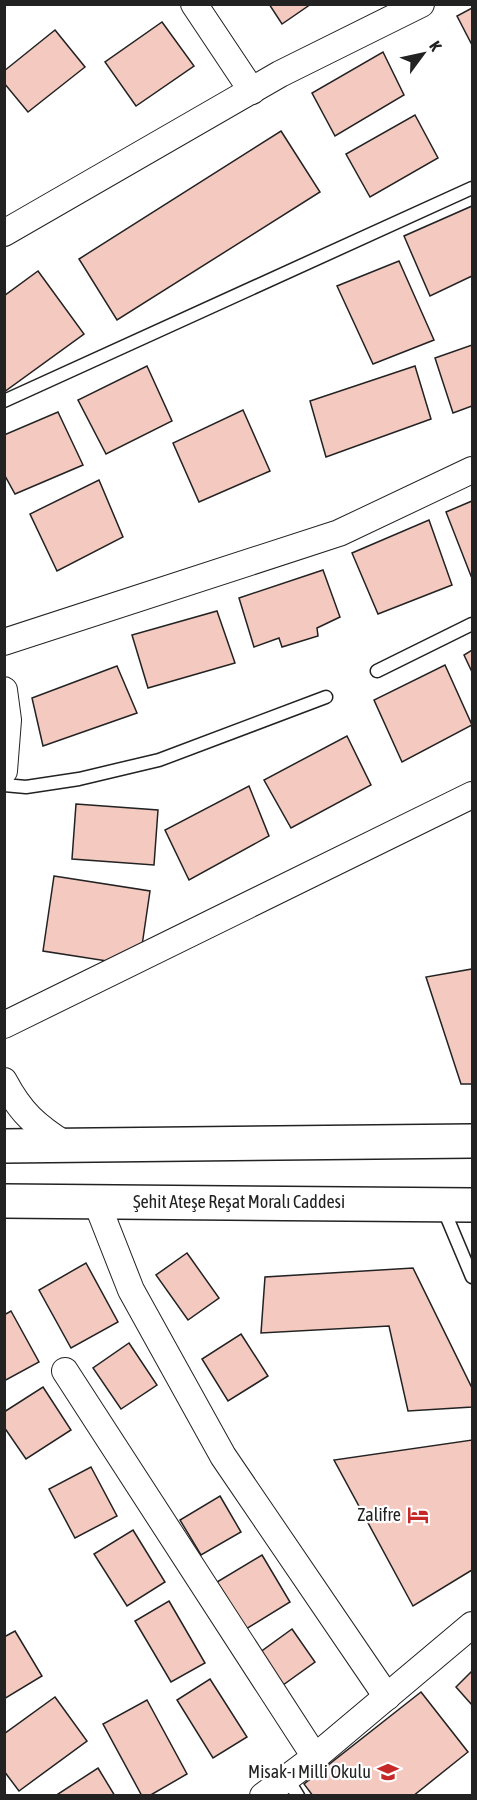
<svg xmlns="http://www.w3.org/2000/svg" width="477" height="1800" viewBox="0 0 477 1800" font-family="'Asap Condensed',sans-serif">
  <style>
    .building { fill: #f3c9c0; stroke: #222; stroke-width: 1.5 }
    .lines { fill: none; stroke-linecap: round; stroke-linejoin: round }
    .service-casing { stroke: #222; stroke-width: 15 }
    .minor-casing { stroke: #222; stroke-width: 28 }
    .secondary-casing { stroke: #222; stroke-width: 36 }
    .service { stroke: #fff; stroke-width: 12 }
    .minor { stroke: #fff; stroke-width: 26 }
    .secondary { stroke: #fff; stroke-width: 33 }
    .labels { text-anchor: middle; stroke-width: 4.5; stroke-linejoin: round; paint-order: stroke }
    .street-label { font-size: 18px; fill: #222; stroke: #fff }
    .poi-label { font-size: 18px; fill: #222; stroke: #fff; text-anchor: end }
  </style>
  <rect width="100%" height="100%" fill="#fff"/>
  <g class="building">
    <polygon points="269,4 311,4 282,24"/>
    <polygon points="472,8 472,45 457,16"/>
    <polygon points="162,22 194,66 136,106 105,62"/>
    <polygon points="55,30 85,67 28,112 4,83 4,71"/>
    <polygon points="383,52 404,95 335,136 312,93"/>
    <polygon points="415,115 438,158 370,197 346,154"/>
    <polygon points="281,131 320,192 117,320 79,259"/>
    <polygon points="472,206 472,276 430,296 404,236"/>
    <polygon points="399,261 434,340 373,364 337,286"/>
    <polygon points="38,271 84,334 4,392 4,296"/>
    <polygon points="472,345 472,406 453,413 435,358"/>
    <polygon points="147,366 172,421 106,454 78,400"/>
    <polygon points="415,366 431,419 326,457 310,401"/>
    <polygon points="243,410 270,471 199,502 173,443"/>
    <polygon points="58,412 83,465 15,494 4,474 4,435"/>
    <polygon points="99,480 123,537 57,571 30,514"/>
    <polygon points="472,501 472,575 471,576 446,512"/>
    <polygon points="429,520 452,585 378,614 352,553"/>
    <polygon points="323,570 340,617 317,628 318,636 282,647 279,638 254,647 239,598"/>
    <polygon points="217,611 235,663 148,688 132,635"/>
    <polygon points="472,650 472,672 464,655"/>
    <polygon points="445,665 472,725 402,762 374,700"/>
    <polygon points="117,666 137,713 43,746 32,698"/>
    <polygon points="347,736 371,785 291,828 264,780"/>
    <polygon points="249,786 269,836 189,880 165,830"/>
    <polygon points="76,804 158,810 154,865 72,859"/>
    <polygon points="54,876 150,891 139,966 43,951"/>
    <polygon points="472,969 472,1084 461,1084 426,977"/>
    <polygon points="187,1253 219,1298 188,1320 156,1275"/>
    <polygon points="86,1263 118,1322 71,1348 39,1290"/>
    <polygon points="413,1268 472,1388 472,1407 408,1411 389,1326 261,1333 265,1277"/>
    <polygon points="11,1311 39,1362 4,1381 4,1315"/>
    <polygon points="241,1334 268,1376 228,1401 202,1359"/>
    <polygon points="129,1343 157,1385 121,1409 93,1368"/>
    <polygon points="43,1387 71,1430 26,1459 4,1427 4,1412"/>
    <polygon points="472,1440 472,1570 413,1606 334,1460"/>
    <polygon points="91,1467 117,1516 75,1538 49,1489"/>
    <polygon points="220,1496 241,1532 201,1555 180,1520"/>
    <polygon points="133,1530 165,1582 127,1606 94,1554"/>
    <polygon points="262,1555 290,1602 246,1629 217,1582"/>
    <polygon points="169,1601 205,1663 171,1682 135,1621"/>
    <polygon points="292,1629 315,1662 283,1685 259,1653"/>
    <polygon points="15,1631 42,1676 4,1699 4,1637"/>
    <polygon points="472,1671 472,1705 456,1687"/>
    <polygon points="210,1679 247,1737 213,1758 177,1700"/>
    <polygon points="421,1692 468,1752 413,1796 313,1796 304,1784"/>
    <polygon points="55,1697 87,1741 19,1791 4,1771 4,1734"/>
    <polygon points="147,1700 187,1774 149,1796 142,1796 103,1724"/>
    <polygon points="98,1768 115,1796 55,1796"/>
  </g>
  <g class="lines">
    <defs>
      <g id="service">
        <polyline points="4,401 472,188"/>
        <polyline points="377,671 472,624"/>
        <polyline points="4,785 26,787 79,779 159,760 326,697"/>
        <polyline points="443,1208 472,1277"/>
        <polyline points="287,1778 298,1796"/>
      </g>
      <g id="minor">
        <polyline points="194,4 252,91"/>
        <polyline points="4,233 280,74 421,4"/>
        <polyline points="4,642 339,533 472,470"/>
        <polyline points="4,690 8,720 4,771"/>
        <polyline points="4,1025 472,795"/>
        <path d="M4 1081C21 1113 36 1126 66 1145"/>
        <polyline points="96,1201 131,1290 223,1456 387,1697"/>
        <polyline points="65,1371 315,1757"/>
        <polyline points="263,1796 315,1757 472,1625"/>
      </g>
      <g id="secondary">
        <polyline points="4,1146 472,1141"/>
        <polyline points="4,1201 472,1205"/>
      </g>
    </defs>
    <use href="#service" class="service-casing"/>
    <use href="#minor" class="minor-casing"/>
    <use href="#secondary" class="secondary-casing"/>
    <use href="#service" class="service"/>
    <use href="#minor" class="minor"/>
    <use href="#secondary" class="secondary"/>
  </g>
  <defs>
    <symbol id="hotel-bare" viewBox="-9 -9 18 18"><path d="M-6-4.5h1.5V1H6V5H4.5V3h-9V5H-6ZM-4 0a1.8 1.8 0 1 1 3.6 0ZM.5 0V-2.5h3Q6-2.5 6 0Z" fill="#c62828" stroke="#fff" stroke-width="2.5" paint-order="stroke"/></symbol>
    <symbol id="school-bare" viewBox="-9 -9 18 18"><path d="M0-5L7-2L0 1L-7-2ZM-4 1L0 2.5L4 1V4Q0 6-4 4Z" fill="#c62828" stroke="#fff" stroke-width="2.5" paint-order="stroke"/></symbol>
  </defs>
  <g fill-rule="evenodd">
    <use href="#hotel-bare" x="403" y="1500" width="30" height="30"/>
    <use href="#school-bare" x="373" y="1757" width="30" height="30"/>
  </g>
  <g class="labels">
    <g class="street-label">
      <text x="239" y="1208">Şehit Ateşe Reşat Moralı Caddesi</text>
    </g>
    <g class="poi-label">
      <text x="401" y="1521">Zalifre</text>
      <text x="371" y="1778">Misak-ı Milli Okulu</text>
    </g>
  </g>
  <rect width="477" height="1800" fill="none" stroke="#222222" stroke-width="12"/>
  <g transform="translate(423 54) rotate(57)" stroke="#ffffff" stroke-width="4.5" paint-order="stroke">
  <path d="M0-4.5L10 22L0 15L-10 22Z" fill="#222222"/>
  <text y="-9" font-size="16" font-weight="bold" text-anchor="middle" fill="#222222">K</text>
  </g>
</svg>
